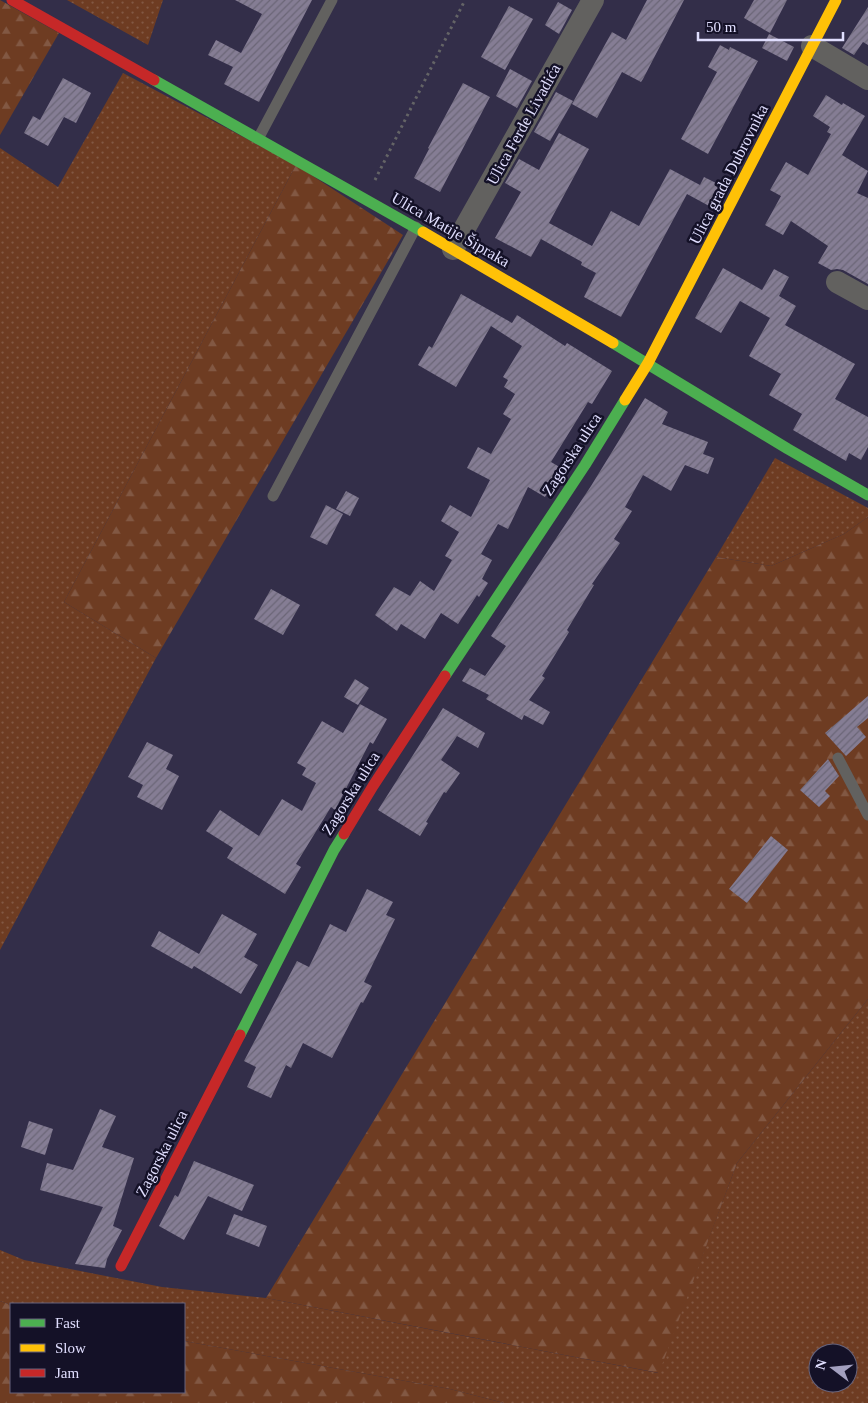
<svg xmlns="http://www.w3.org/2000/svg" width="868" height="1403" viewBox="0 0 868 1403" font-family="Georgia,serif">
  <style>
    .grass { fill: url(#grass-dots); fill-rule: evenodd }
    .forest { fill: url(#forest-firs) }
    .building { fill: url(#building-hatch) }
    .lines { fill: none; stroke-linecap: round; stroke-linejoin: round }
    .path { stroke: #646466; stroke-width: 3; stroke-dasharray: 2.5 4; stroke-linecap: butt }
    .lane { stroke: #62615f; stroke-width: 11 }
    .street { stroke: #62615f; stroke-width: 22 }
    .fast { stroke: #4caf50; stroke-width: 11 }
    .slow { stroke: #ffc107; stroke-width: 11 }
    .jam { stroke: #c62828; stroke-width: 11 }
    .labels { text-anchor: middle; stroke-width: 5; stroke-linejoin: round; paint-order: stroke }
    .street-label { font-size: 16px; fill: #e0defe; stroke: #141127 }
  </style>
  <defs>
    <pattern id="grass-dots" width="8" height="8" patternUnits="userSpaceOnUse" patternTransform="scale(1.25)"><rect width="8" height="8" fill="#6e3c22"/><path d="M2 2h.1M6 6h.1" fill="none" stroke="#825843" stroke-width="1.8" stroke-linecap="round"/></pattern>
    <pattern id="forest-firs" width="22" height="20" patternUnits="userSpaceOnUse" patternTransform="scale(1.25)"><rect width="22" height="20" fill="#6e3c22"/><path d="M5 1l3.5 6h-7zM16 11l3.5 6h-7z" fill="#825843"/></pattern>
    <pattern id="building-hatch" width="6" height="6" patternUnits="userSpaceOnUse" patternTransform="scale(1.25)"><rect width="6" height="6" fill="#857d94"/><path d="M-1 1l2-2M0 6l6-6M5 7l2-2" fill="none" stroke="#6b6677"/></pattern>
  </defs>
  <rect width="100%" height="100%" fill="#332e49"/>
  <g class="grass">
    <polygon points="67,0 163,0 148,45"/>
    <polygon points="123,73 296,165 64,602 156,658 0,950 0,148 58,187"/>
    <polygon points="775,458 868,508 868,517 844,534 771,566 716,557"/>
    <path d="M868 999V1403H504L450 1389 184 1341V1304L11 1305 0 1301V1250L24 1260 162 1287 266 1298 658 1373 737 1163ZM818 1353H848V1383H818Z"/>
  </g>
  <g class="forest">
    <polygon points="0,0 59,33 0,135"/>
    <polygon points="296,165 403,235 156,658 64,602"/>
    <polygon points="868,517 868,999 737,1163 659,1373 266,1298 716,557 771,566 844,534"/>
    <polygon points="0,1301 11,1305 11,1392 184,1392 184,1341 450,1389 504,1403 0,1403"/>
  </g>
  <g class="building">
    <polygon points="235,0 312,0 259,102 224,84 233,67 208,55 216,40 241,53 262,14"/>
    <polygon points="647,0 684,0 643,79 641,82 622,72 597,118 572,104 612,32 626,40"/>
    <polygon points="754,0 787,0 770,33 744,18"/>
    <polygon points="558,2 572,10 559,34 545,25"/>
    <polygon points="509,6 533,19 505,70 481,57"/>
    <polygon points="868,7 868,45 863,42 854,55 842,48"/>
    <polygon points="769,34 794,47 787,61 762,48"/>
    <polygon points="720,45 729,50 730,47 758,61 708,154 681,139 717,72 708,67"/>
    <polygon points="510,69 532,81 517,108 496,96"/>
    <polygon points="63,78 91,93 76,123 64,117 48,146 24,133 33,116 40,120"/>
    <polygon points="463,83 490,97 440,192 414,178 429,149 428,148"/>
    <polygon points="556,92 573,101 550,141 534,132"/>
    <polygon points="826,95 842,105 843,103 865,116 842,155 868,171 857,193 868,198 868,284 843,270 837,269 831,270 818,263 828,246 791,221 783,235 765,225 781,196 770,190 786,162 808,175 831,134 827,132 830,127 813,116"/>
    <polygon points="559,133 589,149 549,223 592,246 611,211 639,226 670,169 700,185 704,177 722,186 711,207 687,194 621,317 584,297 596,273 581,265 582,262 541,239 531,257 495,238 521,192 505,183 519,159 539,170"/>
    <polygon points="723,268 762,290 774,269 789,277 779,296 796,306 785,325 855,364 835,399 868,417 868,447 861,460 849,453 846,461 793,430 802,414 769,395 781,374 749,356 770,318 740,301 721,333 695,318"/>
    <polygon points="461,294 512,323 517,315 565,346 567,343 612,371 592,404 588,402 551,462 563,469 545,497 528,487 508,529 498,524 481,554 492,560 482,579 488,583 479,597 477,595 458,624 441,613 425,639 401,624 397,631 375,615 394,587 410,596 420,581 434,591 452,560 445,556 459,532 441,521 450,505 471,517 490,480 467,468 478,447 491,454 511,419 503,414 515,394 504,387 508,380 503,377 522,346 491,326 456,387 418,365 429,346 432,348"/>
    <polygon points="645,398 668,412 662,424 708,442 703,454 714,458 708,474 685,465 671,491 643,475 625,507 632,511 614,539 620,543 592,584 594,585 567,630 569,632 542,676 545,678 529,700 550,712 543,725 524,715 522,720 486,699 489,695 462,681 470,668 485,676 506,646 491,636 591,486"/>
    <polygon points="346,491 359,498 350,516 336,509"/>
    <polygon points="326,505 343,514 327,545 310,537"/>
    <polygon points="271,589 300,605 283,635 254,619"/>
    <polygon points="355,679 369,688 358,705 344,697"/>
    <polygon points="868,696 868,718 857,727 866,737 846,756 825,733"/>
    <polygon points="360,704 387,719 373,744 370,742 335,810 331,807 296,864 301,867 285,894 227,858 233,848 206,831 220,810 259,836 282,799 302,811 316,783 302,775 306,768 297,763 322,721 343,733"/>
    <polygon points="443,708 485,733 478,748 457,736 441,760 460,773 446,793 444,792 426,822 428,823 420,836 378,810"/>
    <polygon points="147,742 173,755 166,769 179,776 162,810 137,797 143,785 128,777"/>
    <polygon points="828,759 839,776 825,791 830,796 819,807 800,790"/>
    <polygon points="771,836 788,850 747,903 729,889"/>
    <polygon points="367,889 393,902 386,915 395,919 364,982 372,986 363,1003 361,1002 332,1058 303,1043 291,1068 286,1065 271,1098 247,1087 256,1067 244,1061 297,961 309,967 330,924 346,932"/>
    <polygon points="222,914 257,934 244,957 258,965 241,994 194,966 192,969 151,946 159,931 199,954"/>
    <polygon points="100,1109 116,1116 102,1147 134,1158 113,1226 122,1230 107,1259 105,1268 75,1264 103,1207 40,1190 47,1163 73,1170"/>
    <polygon points="29,1121 53,1129 45,1155 21,1147"/>
    <polygon points="194,1161 254,1185 242,1211 208,1196 184,1240 159,1226 175,1195 178,1197"/>
    <polygon points="234,1214 267,1226 259,1247 226,1234"/>
  </g>
  <g class="lines">
    <polyline class="path" points="375,180 465,0"/>
    <g class="lane">
      <polyline points="258,139 332,0"/>
      <polyline points="273,496 416,227"/>
      <polyline points="838,758 868,815"/>
    </g>
    <g class="street">
      <polyline points="812,46 868,79"/>
      <polyline points="453,249 593,0"/>
      <polyline points="837,282 868,299"/>
    </g>
    <g class="fast">
      <polyline points="154,80 423,232"/>
      <polyline points="613,343 788,449 868,495"/>
      <polyline points="445,676 585,465 625,400"/>
      <polyline points="240,1035 334,850 344,834"/>
    </g>
    <g class="slow">
      <polyline points="423,232 613,343"/>
      <polyline points="625,400 648,363 836,0"/>
    </g>
    <g class="jam">
      <polyline points="12,0 154,80"/>
      <polyline points="344,834 373,786 445,676"/>
      <polyline points="121,1266 240,1035"/>
    </g>
  </g>
  <g class="labels">
    <g class="street-label">
      <text transform="translate(523 124) rotate(-61)" y="6">Ulica Ferde Livadića</text>
      <text transform="translate(728 174) rotate(-63)" y="6">Ulica grada Dubrovnika</text>
      <text transform="translate(451 229) rotate(30)" y="6">Ulica Matije Šipraka</text>
      <text transform="translate(571 454) rotate(-57)" y="6">Zagorska ulica</text>
      <text transform="translate(350 793) rotate(-58)" y="6">Zagorska ulica</text>
      <text transform="translate(161 1153) rotate(-63)" y="6">Zagorska ulica</text>
    </g>
  </g>
  <rect x="10" y="1303" width="175" height="90" fill="#141127" stroke="#66637d"/>
  <rect x="20" y="1319" width="25" height="8" fill="#4caf50" stroke="#66637d"/>
  <text x="55" y="1328" font-size="15" fill="#e0defe">Fast</text>
  <rect x="20" y="1344" width="25" height="8" fill="#ffc107" stroke="#66637d"/>
  <text x="55" y="1353" font-size="15" fill="#e0defe">Slow</text>
  <rect x="20" y="1369" width="25" height="8" fill="#c62828" stroke="#66637d"/>
  <text x="55" y="1378" font-size="15" fill="#e0defe">Jam</text>
  <g transform="translate(833 1368) rotate(286)"><circle r="24" fill="#141127" stroke="#66637d"/>
  <path d="M0-4L9 19L0 12L-9 19Z" fill="#a3a0bf"/>
  <text y="-8" font-size="14" font-weight="bold" text-anchor="middle" fill="#e0defe">N</text>
  </g>
  <path d="M698 32v8h145v-8" fill="none" stroke="#e0defe" stroke-width="2.5"/>
  <text x="706" y="32" font-size="15" fill="#e0defe" stroke="#141127" stroke-width="4" paint-order="stroke">50 m</text>
</svg>
